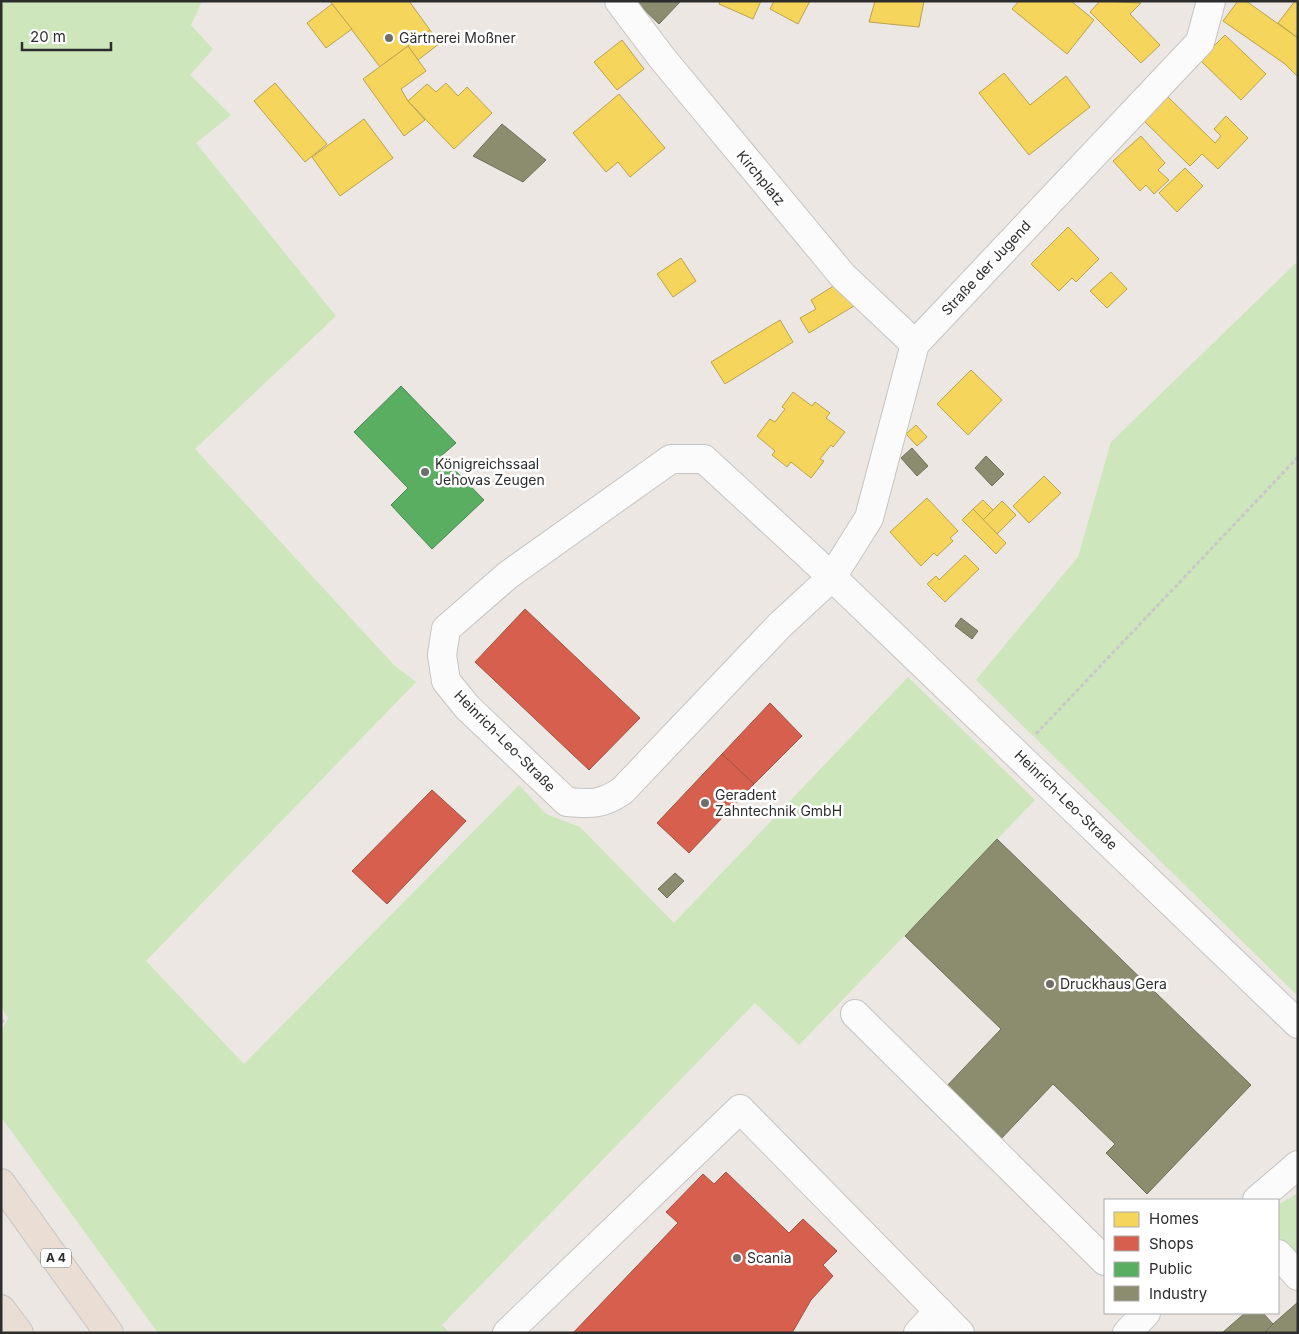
<svg xmlns="http://www.w3.org/2000/svg" width="1299" height="1334" viewBox="0 0 1299 1334" font-family="Inter,sans-serif">
  <style>
    .green { fill: #cde6bb }
    .homes { fill: #f6d55c; stroke: #baa34e }
    .shops { fill: #d6604d; stroke: #a35143 }
    .public { fill: #5aae61; stroke: #4c8751 }
    .industry { fill: #8c8c6e; stroke: #70705a }
    .lines { fill: none; stroke-linecap: round; stroke-linejoin: round }
    .minor-casing { stroke: #c5c4c3; stroke-width: 30 }
    .highway-casing { stroke: #c6c4c3; stroke-width: 30 }
    .path { stroke: #c8c8c8; stroke-width: 3; stroke-dasharray: 4 2.5; stroke-linecap: butt }
    .minor { stroke: #fcfbfb; stroke-width: 28 }
    .highway { stroke: #eaded4; stroke-width: 28 }
    .poi-dot { fill: #706e6c; stroke: #fff; stroke-width: 2 }
    .labels { text-anchor: middle; stroke-width: 5; stroke-linejoin: round; paint-order: stroke }
    .shield { fill: #fff; stroke: #6c6c6c; stroke-width: 1 }
    .shield-label { font-size: 12px; font-weight: bold; fill: #2d2d2d }
    .poi-label { font-size: 14px; fill: #2d2d2d; stroke: #fff; text-anchor: start }
    .street-label { font-size: 14px; fill: #2d2d2d; stroke: #fff }
  </style>
  <rect width="100%" height="100%" fill="#ece7e2"/>
  <g class="green">
    <polygon points="1,1 202,1 191,25 213,49 190,75 231,115 196,143 336,316 195,449 394,665 416,682 146,961 244,1064 519,785 546,814 580,827 674,923 908,677 1035,800 799,1045 755,1003 442,1325 450,1333 158,1333 1,1117 1,1032 8,1018 1,1007"/>
    <polygon points="1298,261 1298,996 976,680 1078,557 1111,442"/>
    <polygon points="1298,1193 1298,1257 1278,1236 1278,1205"/>
  </g>
  <g class="homes">
    <polygon points="330,1 409,1 430,30 380,67"/>
    <polygon points="720,1 761,1 753,19 719,4"/>
    <polygon points="774,1 810,1 798,24 770,9"/>
    <polygon points="875,1 924,1 919,27 869,22"/>
    <polygon points="1019,1 1071,1 1094,20 1067,54 1012,9"/>
    <polygon points="1100,1 1141,3 1130,14 1160,45 1141,63 1090,12"/>
    <polygon points="1238,1 1246,1 1298,38 1298,77 1285,64 1223,21"/>
    <polygon points="1295,1 1298,1 1298,38 1278,23"/>
    <polygon points="332,4 352,29 326,48 307,23"/>
    <polygon points="430,30 440,43 418,60 408,46"/>
    <polygon points="1225,35 1266,74 1241,100 1200,60"/>
    <polygon points="622,40 644,69 617,90 594,62"/>
    <polygon points="408,46 426,71 401,89 408,101 425,120 404,136 363,79"/>
    <polygon points="1004,73 1030,105 1066,76 1090,107 1029,155 979,93"/>
    <polygon points="275,83 327,144 305,162 254,101"/>
    <polygon points="446,83 458,96 467,87 492,113 454,149 408,101 427,84 436,92"/>
    <polygon points="619,94 665,148 630,177 618,162 606,172 573,133"/>
    <polygon points="1168,97 1215,143 1221,136 1214,129 1226,116 1248,138 1218,169 1202,154 1190,166 1144,121"/>
    <polygon points="364,119 393,158 340,196 312,157"/>
    <polygon points="1141,136 1165,163 1158,170 1169,180 1154,194 1146,185 1140,191 1113,161"/>
    <polygon points="1185,168 1203,186 1177,212 1159,193"/>
    <polygon points="1068,227 1099,259 1076,282 1072,278 1059,291 1031,264"/>
    <polygon points="681,258 696,281 673,297 657,274"/>
    <polygon points="1111,272 1127,289 1107,308 1090,291"/>
    <polygon points="840,282 854,306 809,333 800,318 816,309 811,300"/>
    <polygon points="780,320 793,342 725,384 711,362"/>
    <polygon points="971,370 1002,400 968,435 937,404"/>
    <polygon points="793,392 812,406 815,402 830,413 826,418 845,432 833,447 831,445 820,459 824,461 811,478 791,462 787,467 772,455 775,451 757,436 770,419 775,422 785,409 782,407"/>
    <polygon points="916,425 927,437 917,446 906,434"/>
    <polygon points="1044,476 1061,493 1029,523 1013,506"/>
    <polygon points="927,498 958,531 950,538 953,541 937,556 934,553 921,566 890,532"/>
    <polygon points="983,500 993,510 983,520 973,509"/>
    <polygon points="1002,501 1016,515 997,534 983,520"/>
    <polygon points="973,509 1006,543 996,554 962,520"/>
    <polygon points="965,555 979,569 945,602 927,584 936,576 939,580"/>
  </g>
  <g class="shops">
    <polygon points="525,609 640,718 589,770 475,662"/>
    <polygon points="770,703 802,736 754,784 722,754"/>
    <polygon points="722,754 754,784 689,853 657,823"/>
    <polygon points="432,790 466,821 387,904 352,871"/>
    <polygon points="726,1172 789,1233 803,1219 837,1251 823,1265 833,1276 811,1300 792,1333 573,1333 678,1223 666,1212 703,1174 714,1184"/>
  </g>
  <polygon class="public" points="401,386 456,443 441,456 484,500 432,549 391,505 408,488 354,432"/>
  <g class="industry">
    <polygon points="635,1 679,1 680,2 659,24"/>
    <polygon points="502,124 546,160 523,182 473,156"/>
    <polygon points="912,448 928,466 917,476 901,458"/>
    <polygon points="986,456 1004,474 992,486 975,468"/>
    <polygon points="961,618 978,631 972,639 955,626"/>
    <polygon points="997,839 1251,1085 1147,1194 1106,1153 1115,1144 1053,1084 999,1141 945,1088 1001,1029 905,936"/>
    <polygon points="675,873 684,881 667,898 658,889"/>
    <polygon points="1298,1302 1298,1333 1264,1333 1273,1324"/>
    <polygon points="1245,1313 1263,1313 1273,1324 1264,1333 1222,1333"/>
  </g>
  <g class="lines">
    <defs>
      <g id="minor">
        <polyline points="619,1 662,58 843,276 915,344"/>
        <path d="M1211 1 1200 42 915 344 869 518 832 577 780 625 622 791C601 805 591 804 567 802L467 707 446 681 442 655 446 629 508 575 671 459H704L832 577 1298 1024"/>
        <polyline points="855,1014 1105,1261"/>
        <polyline points="1257,1200 1298,1165"/>
        <polyline points="1278,1254 1298,1276"/>
        <polyline points="507,1333 740,1109 960,1333"/>
        <polyline points="918,1333 939,1311"/>
        <polyline points="1127,1333 1146,1313"/>
      </g>
      <g id="highway">
        <polyline points="1,1183 109,1333"/>
        <polyline points="1,1309 19,1333"/>
      </g>
    </defs>
    <use href="#minor" class="minor-casing"/>
    <use href="#highway" class="highway-casing"/>
    <g class="path">
      <polyline points="1036,734 1298,457"/>
      <polyline points="1,1019 5,1024"/>
    </g>
    <use href="#minor" class="minor"/>
    <use href="#highway" class="highway"/>
  </g>
  <g class="poi-dot">
    <circle cx="389" cy="38" r="5"/>
    <circle cx="425" cy="472" r="5"/>
    <circle cx="705" cy="803" r="5"/>
    <circle cx="1050" cy="984" r="5"/>
    <circle cx="737" cy="1258" r="5"/>
  </g>
  <g class="labels">
    <rect class="shield" x="41" y="1248.5" width="30" height="19" rx="4"/>
    <g class="shield-label">
      <text x="56" y="1262">A 4</text>
    </g>
    <g class="poi-label">
      <text x="399" y="43">Gärtnerei Moßner</text>
      <text x="435" y="469">Königreichssaal<tspan x="435" dy="16">Jehovas Zeugen</tspan></text>
      <text x="715" y="800">Geradent<tspan x="715" dy="16">Zahntechnik GmbH</tspan></text>
      <text x="1060" y="989">Druckhaus Gera</text>
      <text x="747" y="1263">Scania</text>
    </g>
    <g class="street-label">
      <text transform="translate(761 178) rotate(50)" y="5">Kirchplatz</text>
      <text transform="translate(986 268) rotate(-47)" y="5">Straße der Jugend</text>
      <text transform="translate(505 741) rotate(45)" y="5">Heinrich-Leo-Straße</text>
      <text transform="translate(1066 800) rotate(44)" y="5">Heinrich-Leo-Straße</text>
    </g>
  </g>
  <rect width="1299" height="1334" fill="none" stroke="#2d2d2d" stroke-width="5"/>
  <rect x="1104" y="1199" width="175" height="115" fill="#ffffff" stroke="#ababab"/>
  <rect x="1114" y="1212" width="25" height="15" fill="#f6d55c" stroke="#ababab"/>
  <text x="1149" y="1224" font-size="15" fill="#2d2d2d">Homes</text>
  <rect x="1114" y="1236" width="25" height="15" fill="#d6604d" stroke="#ababab"/>
  <text x="1149" y="1249" font-size="15" fill="#2d2d2d">Shops</text>
  <rect x="1114" y="1262" width="25" height="15" fill="#5aae61" stroke="#ababab"/>
  <text x="1149" y="1274" font-size="15" fill="#2d2d2d">Public</text>
  <rect x="1114" y="1286" width="25" height="15" fill="#8c8c6e" stroke="#ababab"/>
  <text x="1149" y="1299" font-size="15" fill="#2d2d2d">Industry</text>
  <path d="M22 42v8h89v-8" fill="none" stroke="#2d2d2d" stroke-width="2.5"/>
  <text x="30" y="42" font-size="15" fill="#2d2d2d" stroke="#ffffff" stroke-width="4" paint-order="stroke">20 m</text>
</svg>
